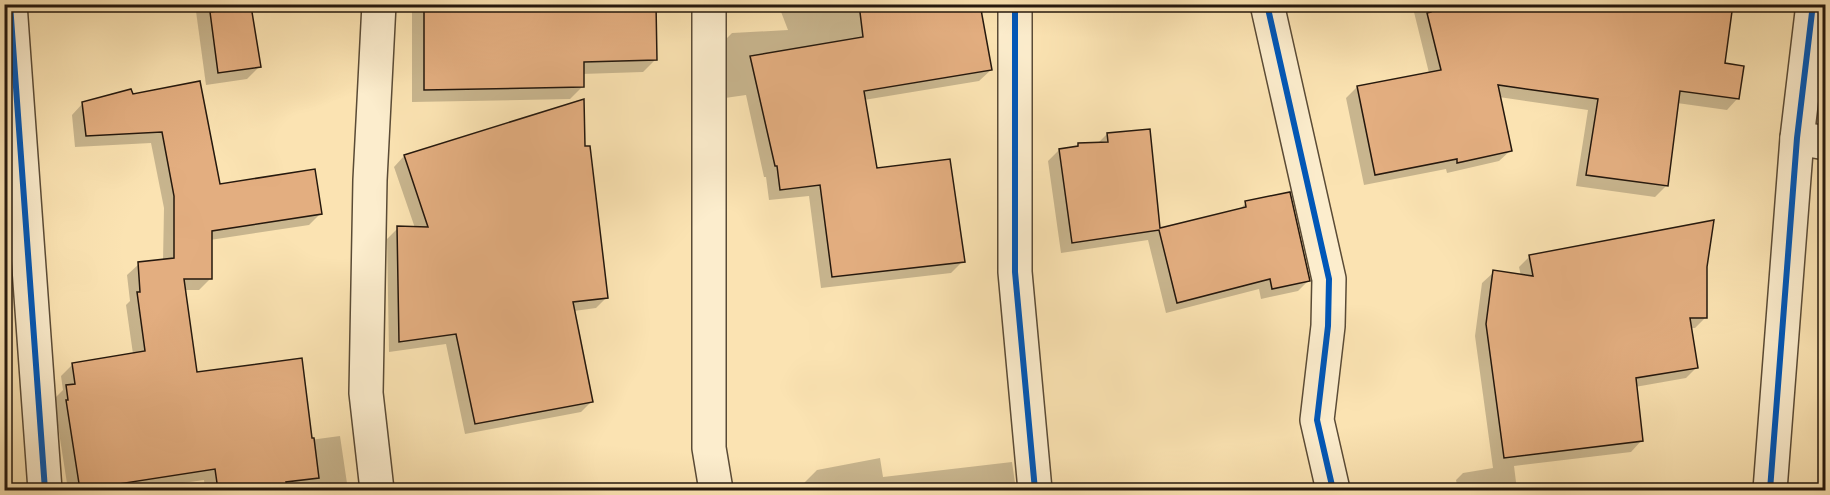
<svg xmlns="http://www.w3.org/2000/svg" width="1830" height="495" viewBox="0 0 1830 495" font-family="Alegreya,serif">
  <style>
    .shadow { fill: #0003 }
    .building { fill: #e3ae80; stroke: #25180d; stroke-width: 1.5 }
    .lines { fill: none; stroke-linecap: round; stroke-linejoin: round }
    .minor-casing { stroke: #5a4b36; stroke-width: 36 }
    .minor { stroke: #fcedcd; stroke-width: 33 }
    .cycleway-casing { stroke: #fcedcd; stroke-width: 10 }
    .cycleway { stroke: #0057b8; stroke-width: 6 }
  </style>
  <rect width="100%" height="100%" fill="#fbe3b2"/>
  <filter id="stains"><feTurbulence type="fractalNoise" baseFrequency=".00333" numOctaves="4"/><feColorMatrix values="0 0 0 0 .2 0 0 0 0 .09 0 0 0 0 .02 0 0 0 .5 -.17"/></filter>
  <radialGradient id="worn" r=".72"><stop offset=".6" stop-color="#630" stop-opacity="0"/><stop offset="1" stop-color="#630" stop-opacity=".3"/></radialGradient>
  <g class="shadow">
    <polygon points="195,4 250,4 259,67 247,79 206,85"/>
    <polygon points="414,4 654,4 656,59 643,72 582,74 582,87 570,99 412,102 412,7"/>
    <polygon points="778,4 990,4 981,15 991,70 979,81 864,100 876,170 963,261 951,273 821,288 809,196 769,200 766,177 764,177 746,95 725,98 721,44 732,33 788,30"/>
    <polygon points="1412,4 1732,4 1723,65 1737,99 1727,110 1677,103 1666,186 1655,197 1576,186 1588,110 1499,97 1510,151 1499,161 1447,173 1446,169 1364,185 1346,98 1357,87 1429,73"/>
    <polygon points="131,95 219,185 320,214 309,225 210,240 210,279 199,290 184,290 195,373 310,440 340,436 348,490 205,490 204,480 134,490 68,490 56,413 55,398 63,390 61,376 72,365 133,354 126,305 130,301 127,275 139,264 163,261 164,208 151,143 75,147 72,115 83,103"/>
    <polygon points="1107,134 1159,230 1238,211 1246,203 1309,280 1298,291 1261,299 1259,289 1166,313 1148,240 1061,253 1048,161 1059,150 1075,148 1078,144 1098,143"/>
    <polygon points="583,148 607,297 596,308 574,311 591,402 581,412 465,434 446,344 389,352 387,239 398,228 415,228 394,167 404,156"/>
    <polygon points="1530,256 1705,267 1706,317 1695,328 1690,328 1697,367 1686,378 1635,387 1642,440 1631,452 1514,466 1517,490 1458,490 1456,480 1463,473 1493,468 1475,336 1482,283 1494,272 1521,276 1519,267"/>
    <polygon points="880,458 883,477 1012,462 1016,490 804,490 803,484 817,470"/>
  </g>
  <g class="building">
    <polygon points="424,4 656,4 657,60 584,62 584,87 424,90"/>
    <polygon points="859,4 980,4 992,70 864,91 877,168 950,159 965,262 832,277 820,185 780,190 777,166 775,166 750,56 863,37"/>
    <polygon points="1429,4 1733,4 1725,63 1744,66 1739,99 1680,91 1668,186 1586,175 1598,99 1498,85 1512,151 1457,163 1457,159 1375,175 1357,86 1441,70 1427,13 1431,12"/>
    <polygon points="251,6 261,67 218,73 210,12"/>
    <polygon points="200,81 220,184 315,169 322,214 212,231 212,279 184,279 197,372 302,358 312,438 314,438 319,478 286,482 288,490 218,490 215,469 80,490 66,400 68,400 66,385 75,384 72,363 145,351 137,292 140,292 138,262 174,258 174,196 162,132 86,136 82,102 131,89 133,94"/>
    <polygon points="584,99 585,146 590,146 608,298 573,302 593,402 475,424 456,334 399,342 397,226 428,227 404,155"/>
    <polygon points="1150,129 1160,228 1246,207 1245,201 1290,192 1310,281 1272,289 1270,279 1177,303 1159,230 1072,243 1059,149 1078,146 1078,143 1108,142 1107,133"/>
    <polygon points="1714,220 1707,267 1707,318 1690,318 1698,368 1636,378 1643,441 1504,458 1486,324 1493,270 1533,276 1529,255"/>
  </g>
  <g class="lines">
    <defs>
      <g id="minor">
        <polyline points="10,4 45,490"/>
        <polyline points="709,4 709,448 716,490"/>
        <polyline points="1015,4 1015,272 1035,490"/>
        <polyline points="1267,4 1329,279 1328,326 1317,420 1333,490"/>
        <polyline points="1797,138 1826,143"/>
        <polyline points="377,490 366,393 370,180 379,4"/>
        <polyline points="1770,490 1797,138 1813,4"/>
      </g>
    </defs>
    <use href="#minor" class="minor-casing"/>
    <use href="#minor" class="minor"/>
    <defs>
      <g id="cycleway">
        <polyline points="10,4 45,490"/>
        <polyline points="1015,4 1015,272 1035,490"/>
        <polyline points="1267,4 1329,279 1328,326 1317,420 1333,490"/>
        <polyline points="1770,490 1797,138 1813,4"/>
      </g>
    </defs>
    <use href="#cycleway" class="cycleway-casing"/>
    <use href="#cycleway" class="cycleway"/>
  </g>
  <rect width="1830" height="495" fill="none" stroke="#fbe3b2" stroke-width="24"/>
  <rect x="6" y="6" width="1818" height="483" fill="none" stroke="#25180d" stroke-width="3"/>
  <rect x="12" y="12" width="1806" height="471" fill="none" stroke="#25180d" stroke-width="1.5"/>
  <rect width="100%" height="100%" filter="url(#stains)"/>
  <rect width="100%" height="100%" fill="url(#worn)"/>
</svg>
